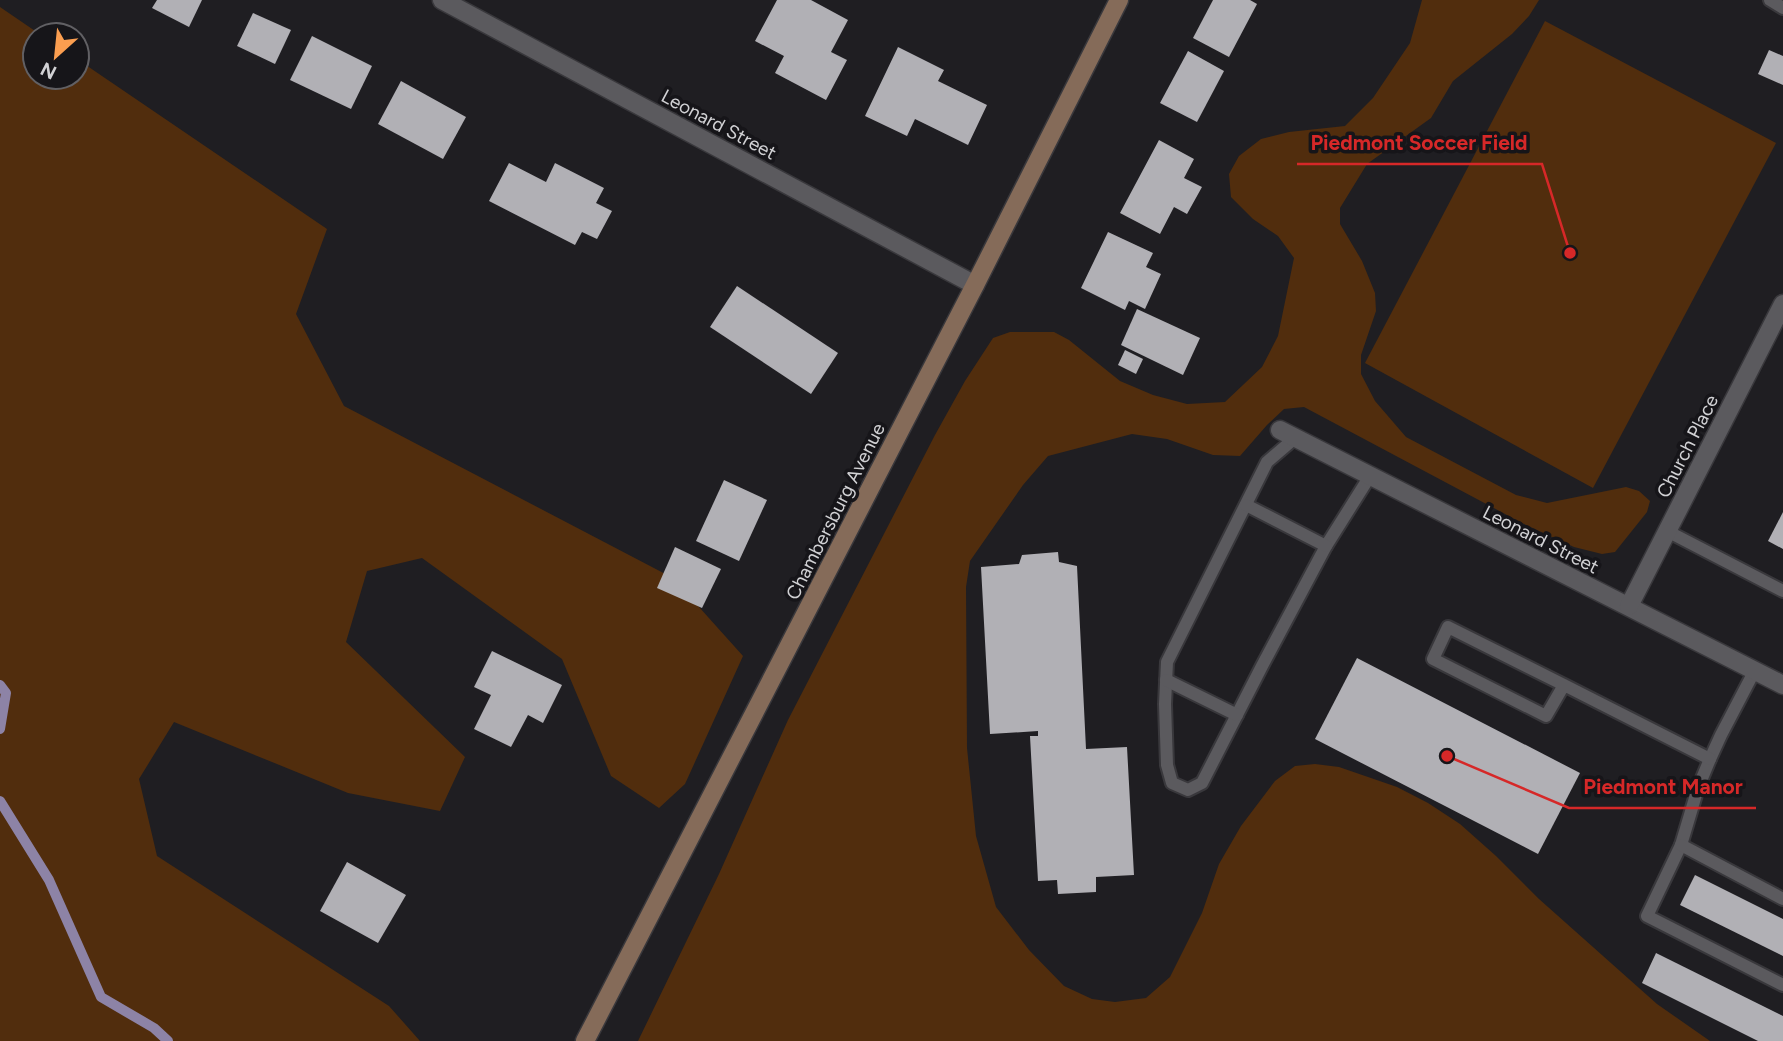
<svg xmlns="http://www.w3.org/2000/svg" width="1783" height="1041" viewBox="0 0 1783 1041" font-family="Figtree,sans-serif">
  <style>
    .green { fill: #512d0d }
    .lines { fill: none; stroke-linecap: round; stroke-linejoin: round }
    .stream { stroke: #8d83a6; stroke-width: 10 }
    .building { fill: #b1b0b5 }
    .lane-casing { stroke: #39383c; stroke-width: 16 }
    .street-casing { stroke: #39383c; stroke-width: 21 }
    .secondary-casing { stroke: #39383c; stroke-width: 21 }
    .lane { stroke: #5b5a5e; stroke-width: 12 }
    .street { stroke: #5b5a5e; stroke-width: 18 }
    .secondary { stroke: #856b59; stroke-width: 18 }
    .labels { text-anchor: middle; stroke-width: 7; stroke-linejoin: round; paint-order: stroke }
    .street-label { font-size: 19px; fill: #d1d1d4; stroke: #161519 }
    .leader { fill: none; stroke: #d62828; stroke-width: 2.5 }
    .callout-dot { fill: #d62828; stroke: #161519; stroke-width: 2.5 }
    .callout-label { font-size: 21px; text-anchor: middle; font-weight: bold; fill: #d62828; stroke: #161519; stroke-width: 7; stroke-linejoin: round; paint-order: stroke }
  </style>
  <rect width="100%" height="100%" fill="#1f1e22"/>
  <g class="green">
    <polygon points="1422,0 1539,0 1529,16 1512,34 1453,81 1431,118 1367,164 1340,208 1340,224 1362,261 1375,293 1376,311 1361,355 1361,374 1375,401 1406,437 1516,495 1547,503 1626,487 1639,491 1650,501 1647,512 1615,552 1602,554 1574,547 1522,523 1304,407 1284,409 1267,425 1240,456 1213,455 1167,439 1132,434 1048,456 1023,485 970,561 966,587 967,748 976,836 996,907 1029,950 1064,986 1092,999 1115,1002 1146,998 1170,977 1202,913 1219,864 1241,826 1275,781 1295,766 1315,764 1339,767 1397,787 1428,803 1460,824 1496,856 1539,899 1657,1004 1710,1041 638,1041 719,874 788,720 935,435 965,381 993,338 1010,332 1054,332 1069,340 1120,381 1153,395 1187,404 1225,402 1262,367 1278,336 1294,258 1278,236 1253,219 1231,197 1229,174 1239,156 1261,139 1289,132 1345,126 1373,98 1410,43"/>
    <polygon points="0,7 41,35 35,35 35,77 77,77 77,59 327,229 296,314 344,406 673,578 743,656 685,784 659,808 611,776 562,659 422,558 367,571 346,642 465,757 440,811 348,793 174,722 139,779 157,856 389,1006 420,1041 0,1041"/>
    <polygon points="1545,21 1776,143 1593,488 1365,363"/>
  </g>
  <g class="lines">
    <g class="stream">
      <polyline points="0,685 6,693 0,729"/>
      <polyline points="0,801 49,880 101,997 154,1028 168,1041"/>
    </g>
  </g>
  <g class="building">
    <polygon points="157,0 202,0 189,27 152,8"/>
    <polygon points="777,0 811,0 848,20 831,52 847,60 826,100 775,73 784,56 755,41"/>
    <polygon points="1213,0 1250,0 1257,4 1229,57 1193,38"/>
    <polygon points="253,13 291,30 275,64 237,46"/>
    <polygon points="312,36 372,66 351,109 290,80"/>
    <polygon points="898,47 944,70 938,81 987,105 968,145 915,119 907,136 865,116"/>
    <polygon points="1769,50 1783,56 1783,85 1758,74"/>
    <polygon points="1188,51 1224,71 1197,122 1160,103"/>
    <polygon points="401,81 466,117 443,159 378,124"/>
    <polygon points="1159,140 1194,159 1184,178 1202,187 1187,214 1174,207 1160,234 1120,213"/>
    <polygon points="509,163 546,182 555,163 604,188 596,203 612,211 597,239 582,232 575,245 489,201"/>
    <polygon points="1108,232 1153,253 1146,267 1161,274 1145,309 1129,301 1125,310 1081,288"/>
    <polygon points="737,286 838,353 811,394 710,327"/>
    <polygon points="1137,309 1200,338 1183,375 1121,345"/>
    <polygon points="1125,350 1143,359 1136,374 1118,365"/>
    <polygon points="724,480 767,500 739,561 696,541"/>
    <polygon points="1783,512 1783,549 1768,541"/>
    <polygon points="675,547 721,569 702,608 657,588"/>
    <polygon points="1058,552 1059,562 1077,566 1086,749 1127,747 1134,875 1096,877 1096,892 1058,894 1057,880 1038,881 1030,736 1038,736 1038,731 990,734 981,567 1019,564 1022,555"/>
    <polygon points="492,651 562,685 543,723 528,715 511,747 474,729 491,695 474,687"/>
    <polygon points="1357,658 1580,773 1538,854 1315,739"/>
    <polygon points="347,862 406,895 378,943 320,911"/>
    <polygon points="1695,875 1783,919 1783,956 1680,905"/>
    <polygon points="1656,953 1783,1016 1783,1041 1758,1041 1642,983"/>
  </g>
  <g class="lines">
    <defs>
      <g id="lane">
        <polyline points="1770,0 1783,8"/>
        <polyline points="1295,438 1267,462 1167,662 1165,704 1167,765 1172,783 1188,790 1202,783 1262,666 1326,546 1370,476"/>
        <polyline points="1246,505 1326,546"/>
        <polyline points="1667,531 1783,591"/>
        <polyline points="1755,670 1721,735 1710,759 1698,788 1681,845 1647,916 1783,985"/>
        <polyline points="1166,680 1237,715"/>
        <polyline points="1564,685 1546,716 1433,659 1448,627 1564,685 1710,759"/>
        <polyline points="1681,845 1783,899"/>
      </g>
      <g id="street">
        <polyline points="442,0 975,285"/>
        <polyline points="1280,430 1783,685"/>
        <polyline points="1629,606 1783,304"/>
      </g>
      <polyline id="secondary" points="585,1041 975,285 1119,0"/>
    </defs>
    <use href="#lane" class="lane-casing"/>
    <use href="#street" class="street-casing"/>
    <use href="#secondary" class="secondary-casing"/>
    <use href="#lane" class="lane"/>
    <use href="#street" class="street"/>
    <use href="#secondary" class="secondary"/>
  </g>
  <g class="labels">
    <g class="street-label">
      <text transform="translate(719 124) rotate(28)" y="7">Leonard Street</text>
      <text transform="translate(1687 446) rotate(-63)" y="7">Church Place</text>
      <text transform="translate(835 511) rotate(-63)" y="7">Chambersburg Avenue</text>
      <text transform="translate(1541 539) rotate(27)" y="7">Leonard Street</text>
    </g>
  </g>
  <path class="leader" d="M1570 253L1542 164H1297M1447 756L1569 808H1756"/>
  <g class="callout-dot">
    <circle cx="1570" cy="253" r="7"/>
    <circle cx="1447" cy="756" r="7"/>
  </g>
  <g class="callout-label">
    <text x="1419" y="150">Piedmont Soccer Field</text>
    <text x="1663" y="794">Piedmont Manor</text>
  </g>
  <g transform="translate(56 56) rotate(207)"><circle r="33" fill="#161519" stroke="#616064" stroke-width="2"/>
  <path d="M0-5L12 26L0 18L-12 26Z" fill="#fb9e50"/>
  <text y="-10" font-size="19" font-weight="bold" text-anchor="middle" fill="#d1d1d4">N</text>
  </g>
</svg>
